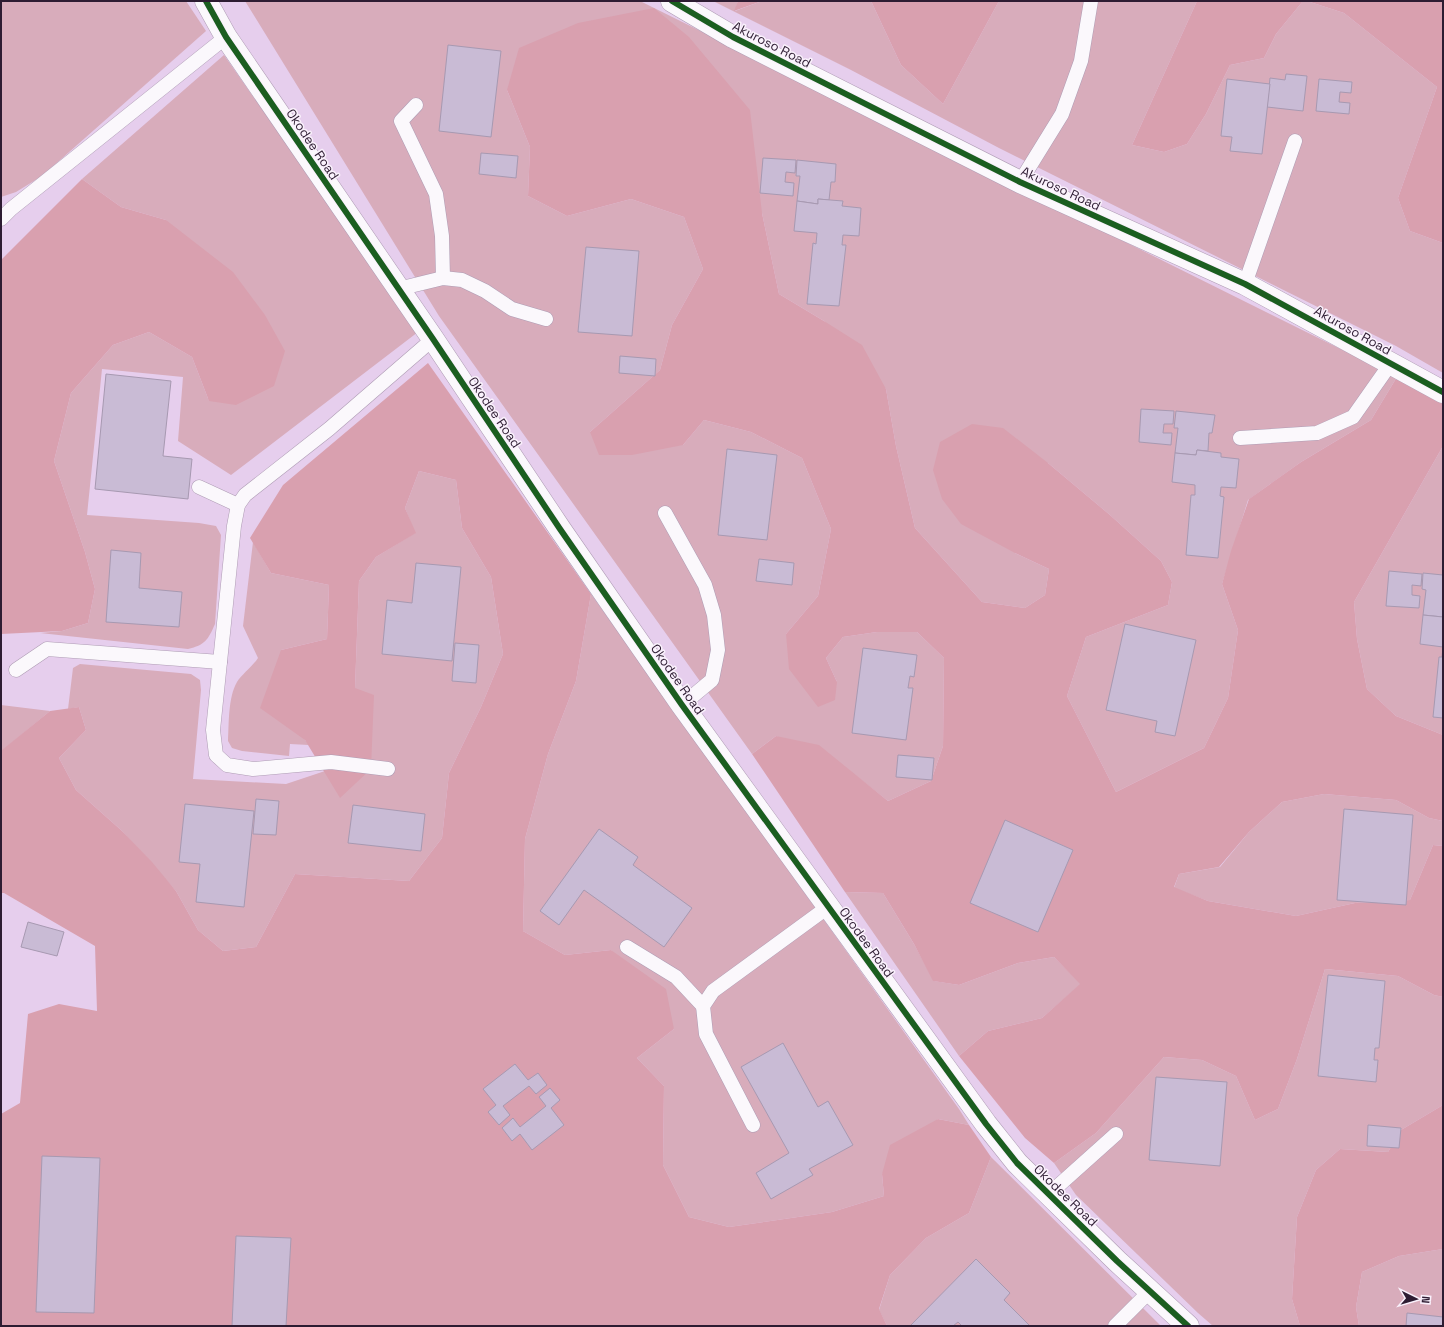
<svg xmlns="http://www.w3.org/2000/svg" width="1444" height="1327" viewBox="0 0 1444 1327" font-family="'Space Grotesk',sans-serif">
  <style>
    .green { fill: #d8acbb }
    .forest { fill: #d9a0af }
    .building { fill: #c9bbd5; stroke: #a799b1 }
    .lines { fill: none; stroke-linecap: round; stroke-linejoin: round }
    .service-casing { stroke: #ae9cb4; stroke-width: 15 }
    .minor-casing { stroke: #ae9cb4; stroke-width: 23 }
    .service { stroke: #fbf8fc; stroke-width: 14 }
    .minor { stroke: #fbf8fc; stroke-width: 22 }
    .cycleway-casing { stroke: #faf1fc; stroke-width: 8 }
    .cycleway { stroke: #1b5e20; stroke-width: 6 }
    .labels { text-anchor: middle; stroke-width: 3; stroke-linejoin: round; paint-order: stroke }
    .street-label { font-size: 13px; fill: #2d1c32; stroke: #faf1fc }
  </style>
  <rect width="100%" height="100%" fill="#e6ceed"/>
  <g class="green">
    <polygon points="1,1 186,1 206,31 42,176 16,192 1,197"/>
    <polygon points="245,1 640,1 1397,377 1371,420 1301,462 1248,500 1222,584 1238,630 1228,698 1204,748 1116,792 1067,696 1086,637 1168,605 1172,582 1161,561 1110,515 1048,463 1015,553 1049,569 1045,595 1025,608 982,602 915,528 896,446 886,389 824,321 779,294 762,213 507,90 530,147 528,196 567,216 631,199 684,217 703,269 672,325 660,370 590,432 683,445 704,420 751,432 802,458 831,529 818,596 786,634 837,682 826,658 843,637 877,632 917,632 944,658 943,746 931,781 888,801 855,775 776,736 752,754 439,316"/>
    <polygon points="713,1 738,1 735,11 762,1 871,1 901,65 943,104 999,1 1197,1 1132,145 1164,152 1187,144 1206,114 1230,65 1264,58 1276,34 1303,1 1307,1 1344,13 1437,87 1398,198 1410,231 1443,243 1443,373 1396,346 999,148 851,70"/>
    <path d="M224 55 418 332 231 475 178 441 183 377 102 369 87 515 199 523 216 526 221 535 215 624C208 640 205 645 188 649L40 633 62 631 88 623 95 589 85 552 54 461 71 393 113 345 149 332 192 357 209 401 166 220 121 207 82 179Z"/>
    <polygon points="1443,446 1443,735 1396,716 1367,689 1357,639 1354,602"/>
    <polygon points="419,471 456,480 462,528 491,577 503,654 481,707 449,773 442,838 409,881 295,874 256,947 223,951 198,930 176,891 121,830 76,790 59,758 86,730 79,707 68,709 73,668 80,664 191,674 200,680 201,690 193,779 286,784 325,771 340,797 355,688 359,581 376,557 415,533 405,508"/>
    <path d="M253 542 271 573 329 585 327 639 281 650 305 740 309 745 290 744 289 756 242 751 232 748 228 741C229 724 228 697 237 682 242 674 252 667 258 658L243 626Z"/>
    <polygon points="591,594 959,1109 969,1125 938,1119 882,1174 884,1196 832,1212 729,1227 689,1217 663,1165 664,1086 637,1058 674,1029 611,950 565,955 523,931 525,839 548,754 576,681"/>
    <polygon points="1,705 50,711 3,750 1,753"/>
    <polygon points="1324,794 1396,800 1429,818 1443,821 1443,846 1433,845 1410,900 1355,903 1296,916 1208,901 1174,888 1179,874 1220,867 1249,832 1282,802"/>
    <polygon points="845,892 883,893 914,944 934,981 959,985 1018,963 1054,957 1081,984 1042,1018 988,1031 959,1056"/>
    <polygon points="1325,969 1398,976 1434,995 1443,997 1443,1105 1401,1130 1388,1152 1340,1149 1316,1170 1297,1217 1292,1299 1300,1326 1213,1326 1198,1313 1076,1195 1054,1163 1096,1133 1164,1057 1202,1060 1236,1076 1255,1120 1278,1109 1297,1059"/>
    <polygon points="991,1157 1161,1326 887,1326 879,1310 890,1275 926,1238 969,1213"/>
    <polygon points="1443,1249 1443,1326 1359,1326 1356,1307 1362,1272 1399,1256"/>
  </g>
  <g class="forest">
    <polygon points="738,1 762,1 734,11"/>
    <polygon points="871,1 999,1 943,104 901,65"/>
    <polygon points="1197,1 1303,1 1276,34 1264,58 1230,65 1206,114 1187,144 1164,152 1132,145"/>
    <polygon points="1307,1 1443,1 1443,243 1410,231 1398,198 1437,87 1344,13"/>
    <polygon points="654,8 689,37 750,110 762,213 779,294 824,321 862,345 886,389 896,446 915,528 982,602 1025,608 1045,595 1049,569 1015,553 961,524 942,499 933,470 940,442 972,424 1003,428 1048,463 1110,515 1161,561 1172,582 1168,605 1086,637 1067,696 1116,792 1204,748 1228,698 1238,630 1222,584 1231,551 1249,499 1301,462 1371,420 1397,377 1443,404 1443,446 1354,602 1357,639 1367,689 1396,716 1443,735 1443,821 1429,818 1396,800 1324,794 1282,802 1249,832 1219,867 1179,874 1174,887 1208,901 1296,916 1355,903 1410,900 1433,845 1443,846 1443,997 1434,995 1398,976 1325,969 1297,1059 1278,1109 1255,1120 1236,1076 1202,1060 1164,1057 1096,1133 1054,1163 1025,1138 959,1056 988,1031 1042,1018 1080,984 1054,957 1018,963 959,985 933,981 914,944 883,893 845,892 752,754 776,736 819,745 888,801 931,781 943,746 944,658 917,632 877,632 843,637 826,658 837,682 835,700 818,707 789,669 786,634 818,596 831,529 802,458 751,432 704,420 683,445 632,455 599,455 590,432 660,370 672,325 703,269 684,217 631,199 567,216 528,196 530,147 507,90 519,48 578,23"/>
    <polygon points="82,179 121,207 166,220 233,272 265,315 285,351 274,386 236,405 209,401 192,357 149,332 113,345 71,393 54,461 85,552 95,589 88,623 62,631 1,634 1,260"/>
    <polygon points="428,363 591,594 576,681 548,754 525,839 523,931 565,955 611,950 666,989 674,1029 637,1058 664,1086 663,1165 689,1217 729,1227 832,1212 884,1196 882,1174 890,1145 938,1119 969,1125 991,1157 969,1213 926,1238 890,1275 879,1309 887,1326 1,1326 1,1114 20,1103 28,1014 59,1004 97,1011 95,946 4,893 1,893 1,753 2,750 50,711 79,707 86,730 59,758 76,790 121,830 152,862 176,891 198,930 223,951 256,947 295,874 409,881 442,838 449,773 481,707 503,654 491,577 462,528 456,480 419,471 405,508 416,533 376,557 359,581 355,688 374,695 371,769 340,798 305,740 260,708 281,650 327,639 329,585 271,573 250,538 283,485"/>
    <polygon points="1443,1105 1443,1249 1399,1256 1362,1272 1356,1307 1359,1326 1300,1326 1292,1299 1297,1217 1316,1170 1340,1149 1388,1152 1401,1130"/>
  </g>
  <g class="building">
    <polygon points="448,45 501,51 491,137 439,131"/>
    <polygon points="1286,74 1307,76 1303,111 1267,107 1270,78 1285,80"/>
    <polygon points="1227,79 1270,84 1262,154 1230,151 1232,137 1221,136"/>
    <polygon points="1319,79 1352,82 1351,93 1340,92 1339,102 1350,103 1349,114 1316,111"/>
    <polygon points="481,153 518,156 516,178 479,174"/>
    <polygon points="763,158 796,160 795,173 786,172 785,182 794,183 793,196 760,193"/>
    <polygon points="797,160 836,164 835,182 831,182 829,200 818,199 818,204 797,201 800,176 796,176"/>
    <polygon points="818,199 843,201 842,206 861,208 859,236 843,235 842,245 846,245 839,306 807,304 813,243 816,244 817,233 794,231 797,201 818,204"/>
    <polygon points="586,247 639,251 632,336 578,332"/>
    <polygon points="620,356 656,359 655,376 619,373"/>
    <polygon points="106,374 171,381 163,456 192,459 188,499 95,489"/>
    <polygon points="1141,409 1174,411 1173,424 1164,424 1163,433 1172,433 1171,445 1139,442"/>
    <polygon points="1176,411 1215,415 1212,433 1209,433 1208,451 1197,450 1196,455 1175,453 1178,428 1174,428"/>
    <polygon points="727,449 777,455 767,540 718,535"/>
    <polygon points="1197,450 1221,453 1221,457 1239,459 1236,488 1221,487 1220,496 1224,497 1218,558 1186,555 1191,495 1195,495 1195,485 1172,482 1175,453 1196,455"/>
    <polygon points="111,550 141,553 139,588 182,592 179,627 106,622"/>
    <polygon points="759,559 794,563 792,585 756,581"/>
    <polygon points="416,563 461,567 452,661 382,654 387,600 412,603"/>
    <polygon points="1389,571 1422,574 1421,586 1412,585 1412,595 1420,596 1419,608 1386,606"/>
    <polygon points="1423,573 1443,575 1443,617 1423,615 1426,590 1422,589"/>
    <polygon points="1423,615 1443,617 1443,647 1420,644"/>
    <polygon points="1125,624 1196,640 1175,736 1155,732 1157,721 1106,710"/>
    <polygon points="455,643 479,645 476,683 452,681"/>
    <polygon points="863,648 917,655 914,677 910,676 908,688 913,688 906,740 852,733"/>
    <polygon points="1443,648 1443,718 1433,717 1439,657 1442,657"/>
    <polygon points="898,755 934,758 932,780 896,777"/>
    <polygon points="256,799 279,801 276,835 253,834"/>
    <polygon points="185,804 254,811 244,907 196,902 200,864 179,862"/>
    <polygon points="353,805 425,814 421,851 348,843"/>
    <polygon points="1344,809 1413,815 1406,905 1337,900"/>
    <polygon points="1005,820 1073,850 1038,932 970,903"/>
    <polygon points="599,829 638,857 633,865 692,908 664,947 584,890 559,925 540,911"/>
    <polygon points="28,922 64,932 57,956 21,947"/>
    <polygon points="1328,975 1385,981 1379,1048 1375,1048 1374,1060 1378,1060 1376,1082 1318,1076"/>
    <polygon points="783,1043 818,1107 828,1101 853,1145 809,1169 813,1175 771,1199 756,1173 789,1153 741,1067"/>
    <polygon points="515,1064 528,1080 538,1073 547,1085 536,1094 529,1086 503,1106 510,1115 499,1125 488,1112 496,1105 483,1089"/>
    <polygon points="1156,1077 1227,1082 1220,1166 1149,1160"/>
    <polygon points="550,1088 560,1100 551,1108 564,1125 532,1150 520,1134 512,1141 502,1128 513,1118 520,1127 546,1106 539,1097"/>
    <polygon points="1368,1125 1401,1128 1399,1148 1367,1146"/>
    <polygon points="42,1156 100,1158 94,1313 36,1312"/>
    <polygon points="236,1236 291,1238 286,1326 232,1326"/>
    <polygon points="976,1259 1010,1293 1004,1300 1030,1326 962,1326 958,1322 953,1326 910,1326"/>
    <polygon points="1407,1313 1443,1317 1443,1326 1406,1326"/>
  </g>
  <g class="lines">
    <defs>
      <g id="service">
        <polyline points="416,105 401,121 436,194 442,236 443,278"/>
        <polyline points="1020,182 1062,114 1081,61 1091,1"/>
        <polyline points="1,219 11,209 226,37"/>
        <polyline points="1245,284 1295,141"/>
        <polyline points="398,289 443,278 462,280 485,291 512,309 546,319"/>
        <polyline points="1240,438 1317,433 1353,417 1391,363"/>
        <polyline points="199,487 238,505"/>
        <polyline points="665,513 705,585 714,615 718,650 712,680 682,705"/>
        <polyline points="16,670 47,649 220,662"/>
        <polyline points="388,769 331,762 253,769 227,765 216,755 213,730 234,526 238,505 245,495 329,429 433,339"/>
        <polyline points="627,947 676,977 703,1006"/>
        <polyline points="753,1125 706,1034 703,1006 713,991 828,907"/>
        <polyline points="1049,1194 1116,1134"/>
        <polyline points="1115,1326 1150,1291"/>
      </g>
      <g id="minor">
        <polyline points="206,1 226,37 433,339 560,529 682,705 986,1124 1017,1163 1117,1261 1188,1326"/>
        <polyline points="672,1 733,37 1020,182 1245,284 1443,392"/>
      </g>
    </defs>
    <use href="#service" class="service-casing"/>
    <use href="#minor" class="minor-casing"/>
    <use href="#service" class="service"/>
    <use href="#minor" class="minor"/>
    <defs>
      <g id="cycleway">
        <polyline points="206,1 226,37 433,339 560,529 682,705 986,1124 1017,1163 1117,1261 1188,1326"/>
        <polyline points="672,1 733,37 1020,182 1245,284 1443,392"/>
      </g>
    </defs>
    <use href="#cycleway" class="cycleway-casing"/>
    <use href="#cycleway" class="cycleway"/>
  </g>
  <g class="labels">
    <g class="street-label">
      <text transform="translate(772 44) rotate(27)" y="5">Akuroso Road</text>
      <text transform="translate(313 144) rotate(56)" y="5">Okodee Road</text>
      <text transform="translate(1061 188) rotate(25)" y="5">Akuroso Road</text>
      <text transform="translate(1353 330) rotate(29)" y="5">Akuroso Road</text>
      <text transform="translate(495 412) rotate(56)" y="5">Okodee Road</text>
      <text transform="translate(678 679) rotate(55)" y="5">Okodee Road</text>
      <text transform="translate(867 942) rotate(54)" y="5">Okodee Road</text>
      <text transform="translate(1066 1195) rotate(44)" y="5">Okodee Road</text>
    </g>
  </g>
  <rect width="1444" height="1327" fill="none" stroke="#2d1c32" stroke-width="4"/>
  <g transform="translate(1416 1299) rotate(95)" stroke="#faf1fc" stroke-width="3" paint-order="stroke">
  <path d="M0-3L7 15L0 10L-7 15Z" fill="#2d1c32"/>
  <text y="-6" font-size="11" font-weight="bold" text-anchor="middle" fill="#2d1c32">N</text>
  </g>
</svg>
